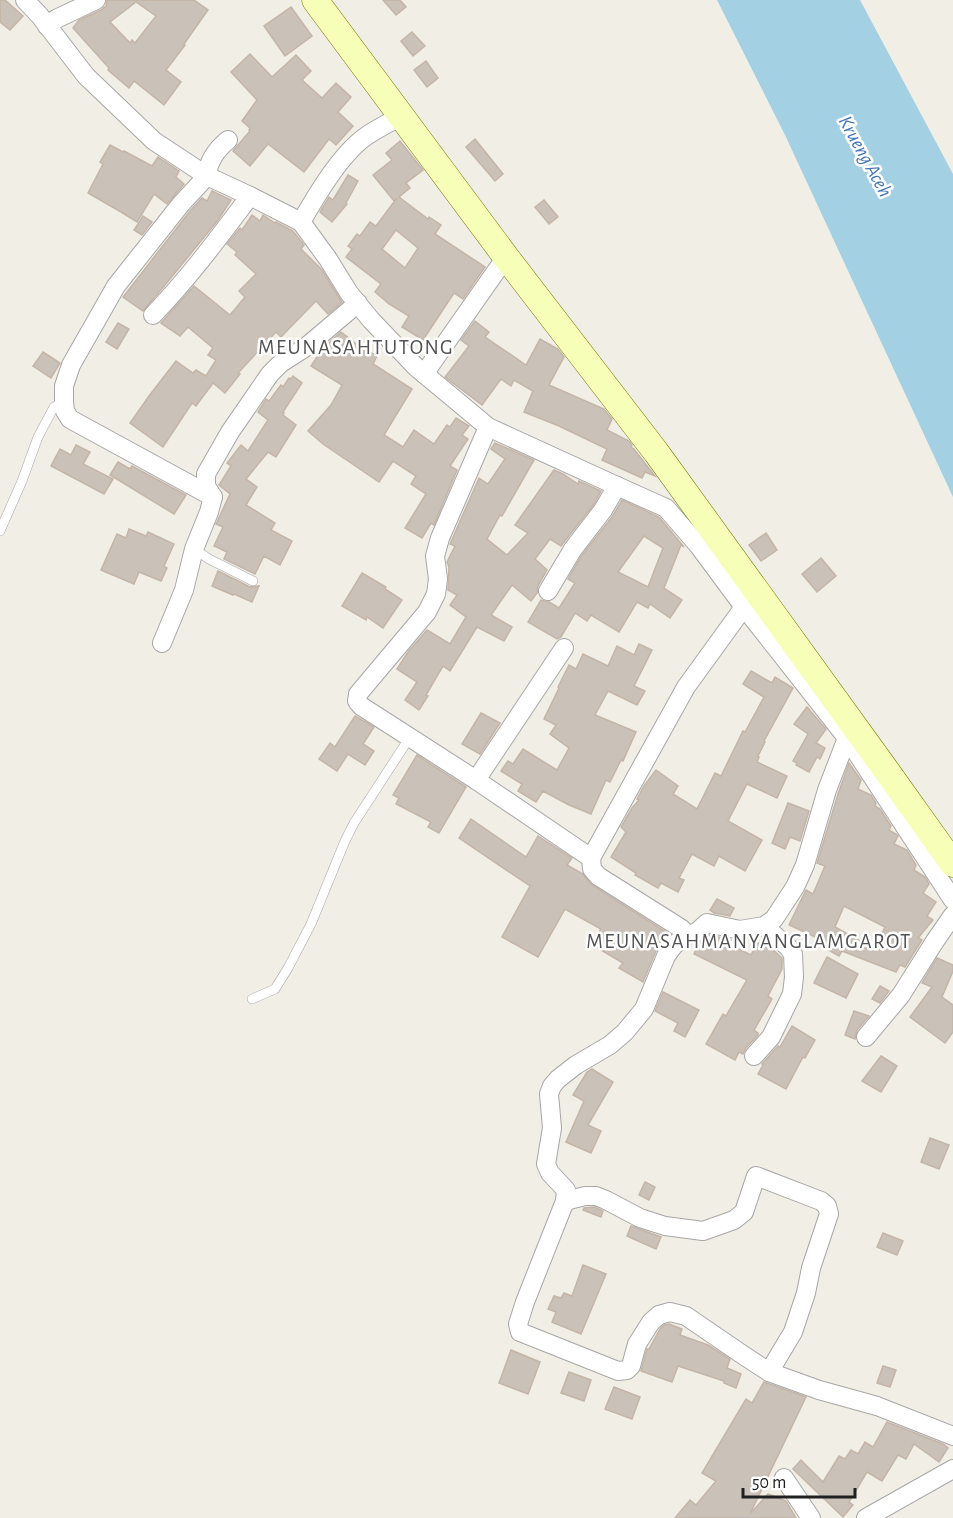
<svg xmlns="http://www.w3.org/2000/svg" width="953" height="1518" viewBox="0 0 953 1518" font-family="'Alegreya Sans',sans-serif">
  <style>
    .water { fill: #a3d0e2 }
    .building { fill: #cac1b8; stroke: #c4b5a7; stroke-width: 1.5; fill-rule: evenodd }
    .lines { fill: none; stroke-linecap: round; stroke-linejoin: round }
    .lane-casing { stroke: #a7a7a7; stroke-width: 10 }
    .street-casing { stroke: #a7a7a7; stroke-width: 20 }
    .secondary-casing { stroke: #697e00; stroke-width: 27 }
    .lane { stroke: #fff; stroke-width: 9 }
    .street { stroke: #fff; stroke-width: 18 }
    .secondary { stroke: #f7feb7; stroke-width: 26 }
    .labels { text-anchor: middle; stroke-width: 5; stroke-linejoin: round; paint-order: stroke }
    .water-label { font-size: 20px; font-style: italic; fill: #4477b8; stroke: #fff }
    .quarter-label { font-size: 21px; letter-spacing: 1.5px; fill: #535353; stroke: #fff }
  </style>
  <rect width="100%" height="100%" fill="#f1eee6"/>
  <polygon class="water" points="717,0 860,0 953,174 953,497 785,135"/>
  <g class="building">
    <polygon points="0,0 5,0 23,16 10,30 0,22"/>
    <path d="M107 0H194L208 10 184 44 185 45 166 70 181 82 164 105 134 81 129 88 108 70 109 68 73 28 79 20 101 10 106 6ZM136 2 156 16 135 43 132 40 130 43 110 22Z"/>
    <polygon points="383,0 400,0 406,7 396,15"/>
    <polygon points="291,7 312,36 285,56 264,26"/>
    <polygon points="412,32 425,46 413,56 401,41"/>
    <polygon points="250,54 272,77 296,55 311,71 302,80 322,98 336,83 351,97 338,112 353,126 336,145 329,139 304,172 268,144 250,166 233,151 250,131 249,130 250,128 242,121 257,100 231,72"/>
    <polygon points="426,61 438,78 427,87 414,70"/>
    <polygon points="475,139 503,174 495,181 466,147"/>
    <path d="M400 141 423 170 406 183 410 188 399 197 428 219 429 217 441 225 435 234 485 267 463 299 454 293 423 340 402 327 409 316 389 304 375 292 381 284 346 257 352 249 348 246 357 234 360 236 370 222 376 226 397 198 394 201 373 175 392 160 386 153ZM396 230 418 248 405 268 382 249Z"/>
    <polygon points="110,145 123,152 124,151 152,166 158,157 179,171 176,177 184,184 167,204 154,194 137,222 121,212 88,193 103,164 100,162"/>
    <polygon points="348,175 358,181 346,203 347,204 332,222 320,212 329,197 333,200"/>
    <polygon points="212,191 231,200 218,220 170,279 143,311 123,297 190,211 202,198 207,201"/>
    <polygon points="544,200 558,217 549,224 535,207"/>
    <polygon points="252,215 260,221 263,215 275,223 276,222 293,231 304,245 301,249 322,270 342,302 328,314 316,301 281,337 276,332 238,373 240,374 225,393 213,383 196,406 192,403 163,447 130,423 149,396 176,361 193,373 196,370 206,376 216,360 208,355 213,348 188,327 180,336 161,323 194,286 230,315 245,297 239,291 256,274 235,255 237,252 227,244 240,228 242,230"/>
    <polygon points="143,216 152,222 142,235 134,230"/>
    <polygon points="475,321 489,332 485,337 526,365 540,339 558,349 564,357 549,385 604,409 612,419 607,430 629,441 632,445 631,447 634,449 655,476 645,472 642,478 602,460 607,449 559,426 524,412 533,391 514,380 511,386 501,379 482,405 445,377 469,346 461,340"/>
    <polygon points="118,323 129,329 117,349 106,342"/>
    <polygon points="341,332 349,338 348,339 377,356 373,364 412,389 384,435 403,447 414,430 434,444 447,425 450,427 456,418 469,426 462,435 468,439 450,466 457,470 434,525 431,523 422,538 405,528 426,494 411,484 416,476 393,461 379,482 323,444 308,431 331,405 342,385 311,366 323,348"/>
    <polygon points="43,352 60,363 51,378 33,366"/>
    <polygon points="293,376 302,383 283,412 284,413 283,415 296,425 276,457 268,452 246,479 257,487 246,505 275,523 271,530 292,541 280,565 264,556 255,574 224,559 227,552 214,546 223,527 216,524 230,494 219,485 231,466 227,463 241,445 248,451 268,420 258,412 266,399 269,401 281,385 283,387 289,378 291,379"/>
    <polygon points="495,443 534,460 502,516 500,515 487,539 507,555 528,533 515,525 554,470 563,474 578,484 579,481 601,491 594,504 561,546 550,539 535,559 547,570 538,586 537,593 531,601 512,585 491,615 512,627 504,641 477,627 450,671 443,666 426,695 428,696 419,710 405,700 417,682 397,669 408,652 427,630 450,644 466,617 450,605 457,595 448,590 449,567 447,562 455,546 450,544 479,478 488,484 505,459 491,449"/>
    <polygon points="76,445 90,452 83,464 113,479 104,494 51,466 60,449 71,455"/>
    <polygon points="118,462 130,469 132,466 186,495 174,514 110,475"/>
    <path d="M622 500 659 517 684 547 681 545 664 588 682 600 670 618 650 604 648 608 637 602 619 632 591 615 587 621 575 613 561 637 557 639 528 622 541 600 549 602 559 608 575 583 568 579 582 555 612 517ZM644 536 663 548 648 587 618 572Z"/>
    <polygon points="129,529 146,536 148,532 174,544 164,566 167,568 161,581 139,572 134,584 101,570 117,534 126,538"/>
    <polygon points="766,533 777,550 761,561 749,545"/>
    <polygon points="821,558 836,576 817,592 802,574"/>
    <polygon points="218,571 250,587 259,586 252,602 234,594 233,595 212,586"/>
    <polygon points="362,573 386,587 385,589 402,600 383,628 367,617 366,620 342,606"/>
    <polygon points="639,644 652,650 634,686 645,691 637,705 608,691 595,715 636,732 623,761 621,760 610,782 606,780 591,814 569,805 543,791 536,802 518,791 522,784 501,771 508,761 513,764 523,749 557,770 569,748 550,734 556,725 544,719 559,688 558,687 569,665 576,669 583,654 608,666 617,646 634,655"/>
    <polygon points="751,671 772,683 775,677 793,688 764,741 765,742 758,756 759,757 757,762 787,776 777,798 747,784 728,821 762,840 745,871 719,856 714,866 692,854 679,878 684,880 678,892 661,883 658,888 635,875 636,873 611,857 626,832 621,827 632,808 639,800 637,799 644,786 656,770 678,786 673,794 697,809 715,773 721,776 743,731 745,732 764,697 743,684"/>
    <polygon points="807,707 826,729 816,743 825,748 820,759 817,757 809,772 796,765 797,763 793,761 808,734 794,724"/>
    <polygon points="481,713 500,723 480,754 462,744"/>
    <polygon points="355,716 374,727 363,744 374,751 365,765 348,754 337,771 319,759 330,743 335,747"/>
    <polygon points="417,755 466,787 439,833 428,827 431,822 396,804 399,798 393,795"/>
    <path d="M849 763 861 780 858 789 871 795 876 803 875 806 880 809 891 826 889 830 896 834 898 836 894 844 907 850 916 865 914 870 925 877 929 884 923 893 936 902 927 916 933 920 918 938 922 940 905 967 900 965 896 972 842 951 839 956 821 946 824 941 789 925 806 890 813 894 825 866 817 863 838 794ZM844 906 885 927 874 949 835 927Z"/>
    <polygon points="788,803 809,811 800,841 790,837 785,849 772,843"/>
    <polygon points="471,819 526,857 538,836 572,858 567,865 583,874 592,885 669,934 656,951 643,982 619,968 623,963 591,944 601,929 565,909 538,957 502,937 530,886 459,838"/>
    <polygon points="717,899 734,908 730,916 714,913 710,910"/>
    <polygon points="710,935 731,940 728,944 751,955 758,943 766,946 767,944 782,958 782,969 768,996 772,999 754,1030 758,1033 758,1035 746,1048 743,1054 739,1052 735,1060 706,1044 723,1014 726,1016 747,980 694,954 699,943"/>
    <polygon points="827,957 858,974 846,998 814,983"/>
    <polygon points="937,958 953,965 953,971 942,997 953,1005 953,1032 945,1043 910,1017 932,987 922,983"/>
    <polygon points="880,986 889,991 880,1003 872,999"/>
    <polygon points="663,992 699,1010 685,1037 674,1031 678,1023 655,1011"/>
    <polygon points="854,1011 869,1016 857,1030 855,1039 845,1035"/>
    <polygon points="792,1026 815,1040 805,1058 803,1057 786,1089 758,1074 763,1065 762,1064 778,1046 780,1047"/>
    <polygon points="881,1056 897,1066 881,1092 862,1081"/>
    <polygon points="592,1069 613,1082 588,1125 601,1131 591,1153 566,1142 584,1101 573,1095 587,1072"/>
    <polygon points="930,1138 949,1145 939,1169 921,1162"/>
    <polygon points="645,1182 655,1187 649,1200 639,1195"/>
    <polygon points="594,1207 603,1211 601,1217 583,1210 584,1208"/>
    <polygon points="631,1226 661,1237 656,1249 627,1236"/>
    <polygon points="883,1233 903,1241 897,1255 877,1247"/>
    <polygon points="583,1265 606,1274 581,1334 552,1322 556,1312 548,1309 554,1296 561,1298 564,1293 572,1296"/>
    <polygon points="669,1324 682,1329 680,1335 708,1345 730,1359 727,1368 741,1374 736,1388 724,1383 724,1381 678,1366 672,1382 641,1371 647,1349 649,1349 660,1329 664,1325"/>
    <polygon points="511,1350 540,1362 528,1394 499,1383"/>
    <polygon points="883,1366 896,1370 890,1387 877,1383"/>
    <polygon points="569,1372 591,1380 584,1401 561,1393"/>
    <polygon points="764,1382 806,1397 750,1514 768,1494 786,1501 796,1518 675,1518 690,1500 696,1505 716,1481 702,1473 746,1399 752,1403"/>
    <polygon points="614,1387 640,1397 632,1419 605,1409"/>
    <polygon points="887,1422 943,1444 948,1448 939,1462 914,1444 906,1459 898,1455 882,1481 867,1472 849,1502 853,1505 843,1517 793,1469 801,1460 823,1482 839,1456 845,1459 851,1450 858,1454 865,1442 873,1447"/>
  </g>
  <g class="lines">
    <defs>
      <g id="lane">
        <polyline points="0,531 22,481 38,437 54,407 64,402"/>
        <polyline points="194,549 209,559 253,581"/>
        <polyline points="252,999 275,989 288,968 311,924 345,841 354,823 410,737"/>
      </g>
      <g id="street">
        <polyline points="25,0 40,16 86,76 154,141 207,176 250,196 301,222 328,259 349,293 371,320 416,367 488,427 617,486 666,508 698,545 744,607 847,738 953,900"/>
        <polyline points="47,26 56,19 96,0"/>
        <path d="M301 222C316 196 340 155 365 137 376 129 389 123 401 116"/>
        <path d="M153 315C189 278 219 237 250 196"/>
        <polyline points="424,374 506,257"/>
        <polyline points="488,427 440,538 435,556 438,579 436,594 427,612 358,694 357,701 361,706 476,780 591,858 686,687 744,607"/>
        <path d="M213 497 70 419 65 411 64 402V386L71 365 116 286 181 204 207 176C208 161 217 149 228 140"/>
        <polyline points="548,591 573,549 603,510 617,486"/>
        <polyline points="162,643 184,590 194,549 209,512 213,497 206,486 206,474 230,432 270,374 281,363 306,347 358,303"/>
        <polyline points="847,738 827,790 805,865 795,887 774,919 764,926 740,930 707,923 697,932 687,935 674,945 666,956 644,1009 625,1032 610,1045 576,1065 558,1079 552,1086 549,1094 552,1128 546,1164 550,1173 566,1190 565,1201 525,1302 518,1324 520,1332 618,1371 627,1370 631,1366 637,1344 651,1322 659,1315 670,1312 686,1316 743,1355 769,1372 819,1390 877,1406 953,1436"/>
        <polyline points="476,780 564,648"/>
        <polyline points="591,858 592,869 598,876 682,929"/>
        <polyline points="866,1037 901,995 935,941 953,915"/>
        <polyline points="754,1056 771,1037 792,994 794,977 793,954 788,947 764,926"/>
        <polyline points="565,1201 585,1196 596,1196 606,1200 640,1218 665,1226 703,1231 734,1220 744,1212 756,1176 821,1201 827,1206 829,1214 811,1268 806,1293 793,1332 769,1372"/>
        <polyline points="784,1478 811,1518"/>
        <polyline points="866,1518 953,1469"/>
      </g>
      <polyline id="secondary" points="315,0 506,257 656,452 886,770 953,864"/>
    </defs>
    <use href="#lane" class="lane-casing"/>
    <use href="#street" class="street-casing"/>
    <use href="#secondary" class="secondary-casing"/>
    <use href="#lane" class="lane"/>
    <use href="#street" class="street"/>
    <use href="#secondary" class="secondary"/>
  </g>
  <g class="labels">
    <g class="water-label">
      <text transform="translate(866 156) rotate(61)" y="7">Krueng Aceh</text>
    </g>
    <g class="quarter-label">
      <text x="356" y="354">MEUNASAHTUTONG</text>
      <text x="749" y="948">MEUNASAHMANYANGLAMGAROT</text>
    </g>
  </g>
  <path d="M743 1488v9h112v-9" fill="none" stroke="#202020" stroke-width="3"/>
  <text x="752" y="1488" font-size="18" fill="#202020" stroke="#ffffff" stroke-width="4.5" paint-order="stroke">50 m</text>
</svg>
